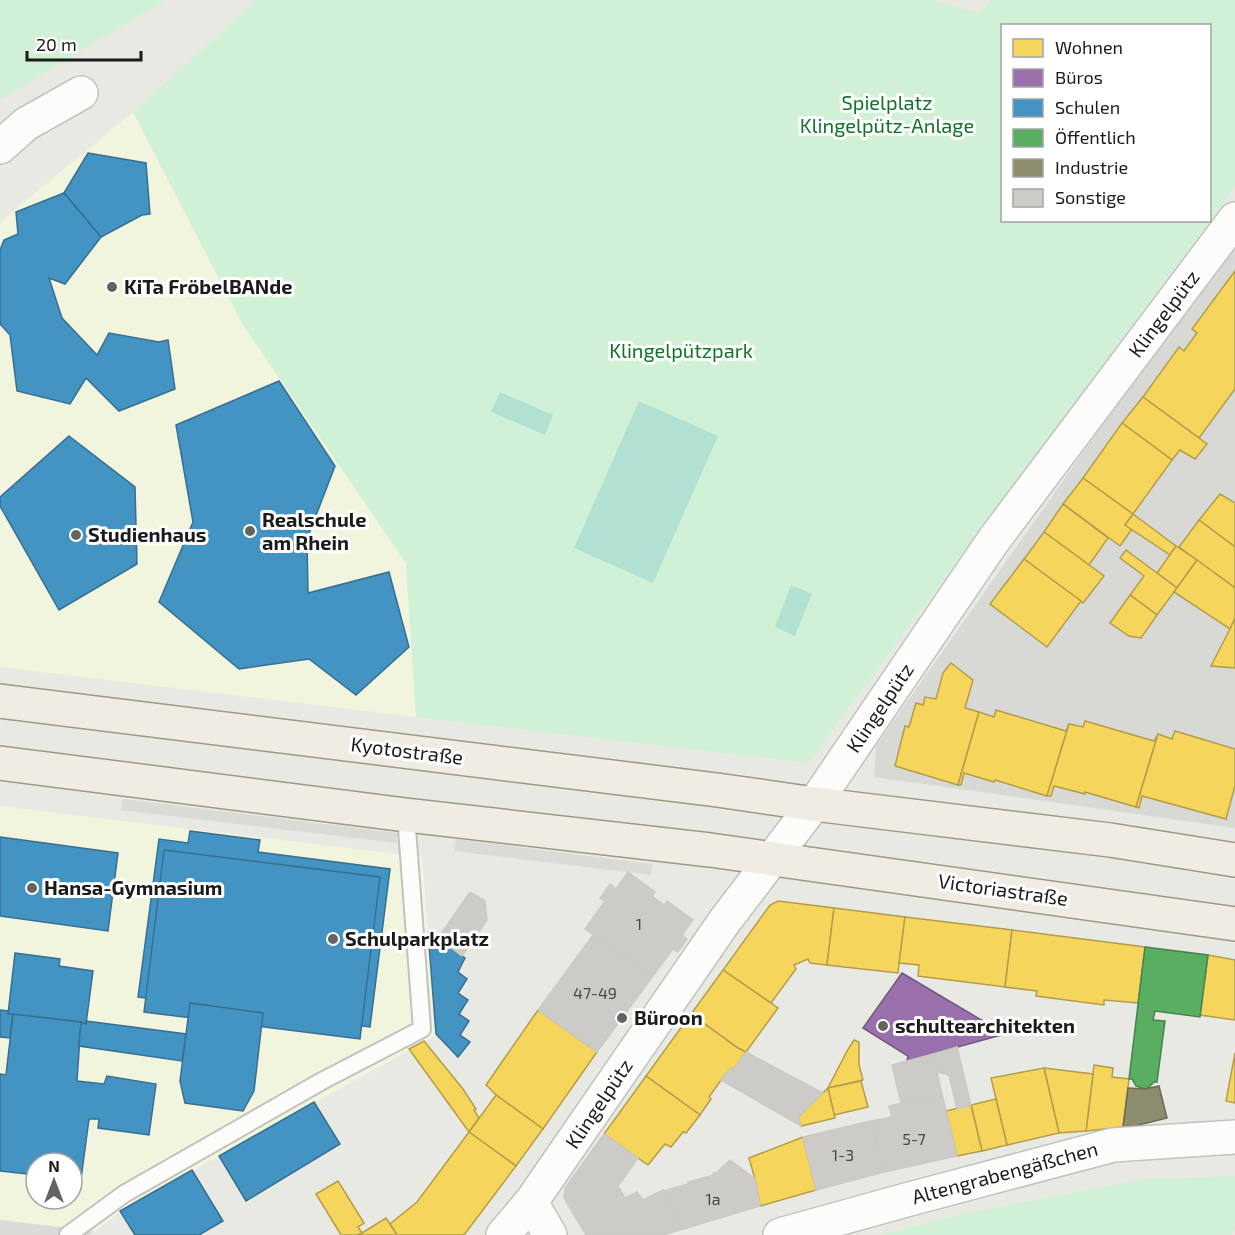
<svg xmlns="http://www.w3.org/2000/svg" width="1235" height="1235" viewBox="0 0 1235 1235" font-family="'Exo 2',sans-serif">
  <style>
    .residential { fill: #d8d8d5 }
    .education { fill: #f1f5de; fill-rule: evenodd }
    .park { fill: #d1f1d6; fill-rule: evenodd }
    .pitch { fill: #b0e1d3 }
    .parking { fill: #dadad7 }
    .homes { fill: #f6d55c; stroke: #b49d48; stroke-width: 1.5 }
    .offices { fill: #9970ab; stroke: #735680; stroke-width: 1.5 }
    .schools { fill: #4393c3; stroke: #376f91; stroke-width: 1.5 }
    .public { fill: #5aae61; stroke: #47824c; stroke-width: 1.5 }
    .industry { fill: #8c8c6e; stroke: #6a6a55; stroke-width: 1.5 }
    .building { fill: #cccbc7; stroke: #cccac5; stroke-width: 1.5 }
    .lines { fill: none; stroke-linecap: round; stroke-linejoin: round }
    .service-casing { stroke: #c2c2c0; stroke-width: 20 }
    .minor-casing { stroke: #c2c2c0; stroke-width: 36 }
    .primary-casing { stroke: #9e9982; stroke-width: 36 }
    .service { stroke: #fcfcfb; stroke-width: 16 }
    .minor { stroke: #fcfcfb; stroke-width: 33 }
    .primary { stroke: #efece3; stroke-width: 33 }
    .poi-dot { fill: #636361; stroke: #fff; stroke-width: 2 }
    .labels { text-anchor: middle; stroke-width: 6; stroke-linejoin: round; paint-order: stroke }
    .number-label { font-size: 16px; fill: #474746 }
    .park-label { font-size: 20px; fill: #0f7427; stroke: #fff }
    .poi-label { font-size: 20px; font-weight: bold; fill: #1b1b1b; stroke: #fff; text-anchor: start }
    .street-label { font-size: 20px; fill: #1b1b1b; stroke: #fff }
  </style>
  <rect width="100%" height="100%" fill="#e9e9e4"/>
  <polygon class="residential" points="1235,237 1235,828 874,777 876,746"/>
  <g class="education">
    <polygon points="133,112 243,325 406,563 416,717 0,667 0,222"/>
    <path d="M0 806 422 857 436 1035 121 1211 90 1235H0ZM36 1163H72V1199H36Z"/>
  </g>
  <g class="park">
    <polygon points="0,0 166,0 0,100"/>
    <path d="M257 0H932L979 13 991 0H1235V187L808 763 416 717 406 563 243 325 133 112ZM1002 26H1210V220H1002Z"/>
    <polygon points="1235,1176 1235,1228 1232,1235 880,1235 961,1214 1145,1179"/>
  </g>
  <g class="pitch">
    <polygon points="500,392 553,415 545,435 491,412"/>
    <polygon points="639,401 718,436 653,583 574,548"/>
    <polygon points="791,585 812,594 795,636 775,627"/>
  </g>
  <g class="parking">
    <polygon points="123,799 398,833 397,843 121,810"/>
    <polygon points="456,839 652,864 651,875 454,851"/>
    <polygon points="0,1220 94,1231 89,1235 0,1235"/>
  </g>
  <g class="homes">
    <polygon points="1235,271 1235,389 1199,438 1143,397 1179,347 1184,351 1197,333 1192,329"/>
    <polygon points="1143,397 1207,444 1195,459 1180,450 1172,460 1122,423"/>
    <polygon points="1122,423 1172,460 1133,514 1083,478"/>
    <polygon points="1083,478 1133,514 1125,525 1132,529 1120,546 1063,504"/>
    <polygon points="1220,494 1235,503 1235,547 1199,520"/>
    <polygon points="1063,504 1108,538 1089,565 1044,532"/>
    <polygon points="1133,514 1176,546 1170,555 1125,525"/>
    <polygon points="1199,520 1235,547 1235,588 1179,547"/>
    <polygon points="1044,532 1104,576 1083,603 1024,559"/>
    <polygon points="1176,546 1197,560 1177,588 1157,573"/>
    <polygon points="1126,550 1177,588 1157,615 1130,595 1144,576 1120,558"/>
    <polygon points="1024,559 1081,601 1047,647 990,604"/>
    <polygon points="1197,560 1235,588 1235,618 1230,629 1174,592"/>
    <polygon points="1130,595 1157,615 1141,638 1129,636 1110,623"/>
    <polygon points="1235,618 1235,668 1211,666 1230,629"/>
    <polygon points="951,663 973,680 965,708 979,712 958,785 895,766 905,726 909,727 916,703 923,705 925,697 936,699 943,673"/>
    <polygon points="996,710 1066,731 1069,724 1047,796 995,780 994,782 964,773 961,785 958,785 979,712 994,717"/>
    <polygon points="1085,721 1154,741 1158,734 1136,807 1085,792 1085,794 1054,786 1051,796 1047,796 1069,724 1083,727"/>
    <polygon points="1175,731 1235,749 1235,786 1226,819 1142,796 1139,808 1136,807 1158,734 1172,739"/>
    <polygon points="778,901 834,908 827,965 810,963 808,959 794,965 796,969 771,1003 723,970 770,905"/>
    <polygon points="834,908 905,917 898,973 827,965"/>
    <polygon points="905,917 1012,930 1005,987 918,976 919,965 899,963"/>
    <polygon points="1012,930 1145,947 1138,1003 1104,1000 1104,1005 1036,996 1037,991 1005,987"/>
    <polygon points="1208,955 1235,960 1235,1020 1200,1015"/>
    <polygon points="723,970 778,1008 746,1052 738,1048 691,1014"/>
    <polygon points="538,1010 597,1052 543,1129 496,1095 486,1085"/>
    <polygon points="691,1014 738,1048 746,1052 733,1070 731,1068 721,1080 709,1097 711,1099 700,1115 646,1076"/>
    <polygon points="854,1040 859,1042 859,1065 863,1080 828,1088 847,1051"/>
    <polygon points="424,1041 463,1089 476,1109 474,1110 479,1118 469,1132 409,1049"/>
    <polygon points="1235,1053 1235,1103 1226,1101"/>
    <polygon points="1094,1065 1113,1068 1112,1077 1129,1079 1123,1127 1086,1131"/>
    <polygon points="1044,1068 1093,1074 1086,1131 1059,1133"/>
    <polygon points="1044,1068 1059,1133 1007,1145 991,1078"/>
    <polygon points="646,1076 700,1115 686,1133 683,1132 671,1147 665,1144 648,1165 604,1134"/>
    <polygon points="861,1081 868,1107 834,1115 828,1088"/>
    <polygon points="828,1088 835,1118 801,1126 798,1117"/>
    <polygon points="496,1095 543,1129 516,1166 469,1132"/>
    <polygon points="996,1099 1007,1145 982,1151 971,1105"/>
    <polygon points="971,1105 982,1151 957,1156 946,1111"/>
    <polygon points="469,1132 516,1166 464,1235 397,1235 390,1224 417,1202"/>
    <polygon points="803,1137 816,1190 760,1206 755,1179 749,1158"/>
    <polygon points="338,1181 364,1223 358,1227 362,1233 358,1235 341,1235 316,1194"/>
    <polygon points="386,1218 397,1235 358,1235 362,1233"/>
  </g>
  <polygon class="offices" points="902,973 1005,1034 907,1061 908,1056 863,1028"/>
  <g class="schools">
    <polygon points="88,153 146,163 150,214 142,215 101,237 64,193"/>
    <polygon points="64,193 101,237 65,284 49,278 62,318 97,355 109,333 159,342 168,340 175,389 119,411 86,378 70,404 17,391 10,335 0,324 0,250 4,240 18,234 16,212"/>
    <polygon points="279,381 335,466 307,539 308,593 389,572 409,647 356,695 309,659 239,669 159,602 193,522 176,425"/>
    <polygon points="69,436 135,487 137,564 59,610 0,506 0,497"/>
    <polygon points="190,831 260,840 258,852 390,869 370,1027 269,1014 272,1009 269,1006 297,970 270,907 214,900 171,955 189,996 185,998 186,1003 138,997 159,839 188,843"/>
    <polygon points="0,837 118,853 108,931 0,916"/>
    <polygon points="164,850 380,877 360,1039 144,1012"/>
    <polygon points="428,932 465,958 458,972 467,979 458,993 468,1000 459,1014 469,1021 460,1035 470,1042 458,1057 436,1034"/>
    <polygon points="15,953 60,959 59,966 93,971 86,1024 81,1022 8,1014"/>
    <polygon points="190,1003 263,1013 254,1091 243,1111 185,1103 180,1081"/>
    <polygon points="0,1010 8,1011 8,1014 13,1014 10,1038 0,1037"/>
    <polygon points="13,1014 81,1022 77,1081 104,1084 107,1076 156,1084 149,1135 98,1128 99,1119 89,1119 81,1179 72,1178 72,1163 36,1163 36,1175 0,1171 0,1074 6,1075"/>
    <polygon points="86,1021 186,1034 182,1061 79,1046 81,1022 86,1024"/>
    <polygon points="314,1102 340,1144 246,1201 219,1156"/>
    <polygon points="192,1170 223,1221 199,1235 135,1235 120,1211"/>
  </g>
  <polygon class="public" points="1145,947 1208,955 1200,1017 1155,1011 1153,1020 1165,1021 1157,1082 1154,1082 1148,1088 1144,1089 1136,1086 1132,1079 1129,1079"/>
  <polygon class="industry" points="1159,1086 1167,1118 1135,1126 1123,1127 1128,1088 1145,1089"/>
  <g class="building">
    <polygon points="628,872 655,892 652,896 664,905 667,901 693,920 682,935 687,939 678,952 673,949 653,976 585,929 605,901 600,898 610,884 616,889"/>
    <polygon points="470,892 485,901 487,920 462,956 438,938"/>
    <polygon points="593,935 653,976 597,1052 538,1010"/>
    <polygon points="957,1047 971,1105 957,1109 949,1075 937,1072 933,1054"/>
    <polygon points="746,1052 823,1093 798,1117 801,1126 721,1080 731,1068 733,1070"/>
    <polygon points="933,1054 942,1094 901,1103 892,1065"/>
    <polygon points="942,1094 957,1156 884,1172 871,1121 892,1117 889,1106"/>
    <polygon points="871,1121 884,1172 816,1190 803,1137"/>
    <polygon points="604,1134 638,1158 618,1186 625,1198 637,1192 643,1200 663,1190 683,1229 663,1235 586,1235 564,1198 565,1188"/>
    <polygon points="730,1160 755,1179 760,1206 683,1229 664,1191 688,1184 688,1182 714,1175 713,1173 717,1172"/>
  </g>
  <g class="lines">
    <defs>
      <polyline id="service" points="68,1235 124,1194 322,1081 422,1029 406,815"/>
      <g id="minor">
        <polyline points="0,147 26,124 81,93"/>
        <polyline points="531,1202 550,1235"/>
        <polyline points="503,1235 531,1202 724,922 817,800 993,541 1235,219"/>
        <polyline points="780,1235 906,1200 1113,1145 1235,1137"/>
      </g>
      <g id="primary">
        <polyline points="0,701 717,790 814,804 1110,840 1235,860"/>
        <polyline points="0,763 406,815 710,850 1235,924"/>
      </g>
    </defs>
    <use href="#service" class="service-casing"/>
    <use href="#minor" class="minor-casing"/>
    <use href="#primary" class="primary-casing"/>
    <use href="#service" class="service"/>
    <use href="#minor" class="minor"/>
    <use href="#primary" class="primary"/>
  </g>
  <g class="poi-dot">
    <circle cx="112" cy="287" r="6"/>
    <circle cx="250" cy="531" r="6"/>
    <circle cx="76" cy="535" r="6"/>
    <circle cx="32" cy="888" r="6"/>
    <circle cx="333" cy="939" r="6"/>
    <circle cx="622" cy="1018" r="6"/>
    <circle cx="883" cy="1026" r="6"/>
  </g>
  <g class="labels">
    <g class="number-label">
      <text x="639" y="930">1</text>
      <text x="595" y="999">47-49</text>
      <text x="914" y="1145">5-7</text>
      <text x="843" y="1161">1-3</text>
      <text x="713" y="1205">1a</text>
    </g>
    <g class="park-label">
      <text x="887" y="110">Spielplatz<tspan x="887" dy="23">Klingelpütz-Anlage</tspan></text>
      <text x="681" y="358">Klingelpützpark</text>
    </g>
    <g class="poi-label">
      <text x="124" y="294">KiTa FröbelBANde</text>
      <text x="262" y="527">Realschule<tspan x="262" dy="23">am Rhein</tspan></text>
      <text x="88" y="542">Studienhaus</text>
      <text x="44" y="895">Hansa-Gymnasium</text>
      <text x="345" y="946">Schulparkplatz</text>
      <text x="634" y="1025">Büroon</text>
      <text x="895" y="1033">schultearchitekten</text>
    </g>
    <g class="street-label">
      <text transform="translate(1164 314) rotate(-53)" y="7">Klingelpütz</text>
      <text transform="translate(880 708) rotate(-56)" y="7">Klingelpütz</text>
      <text transform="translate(407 751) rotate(7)" y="7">Kyotostraße</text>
      <text transform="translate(1003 890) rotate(8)" y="7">Victoriastraße</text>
      <text transform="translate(599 1104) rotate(-56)" y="7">Klingelpütz</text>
      <text transform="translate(1005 1173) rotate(-15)" y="7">Altengrabengäßchen</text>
    </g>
  </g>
  <rect x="1001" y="24" width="210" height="198" fill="#ffffff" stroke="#a4a4a4" stroke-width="1.5"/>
  <rect x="1013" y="39" width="30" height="18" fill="#f6d55c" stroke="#a4a4a4" stroke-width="1.5"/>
  <text x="1055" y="54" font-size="18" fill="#1b1b1b">Wohnen</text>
  <rect x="1013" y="69" width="30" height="18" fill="#9970ab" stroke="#a4a4a4" stroke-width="1.5"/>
  <text x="1055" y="84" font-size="18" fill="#1b1b1b">Büros</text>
  <rect x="1013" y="99" width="30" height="18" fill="#4393c3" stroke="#a4a4a4" stroke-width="1.5"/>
  <text x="1055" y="114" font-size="18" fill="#1b1b1b">Schulen</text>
  <rect x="1013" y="129" width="30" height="18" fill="#5aae61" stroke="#a4a4a4" stroke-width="1.5"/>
  <text x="1055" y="144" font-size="18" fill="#1b1b1b">Öffentlich</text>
  <rect x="1013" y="159" width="30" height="18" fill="#8c8c6e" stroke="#a4a4a4" stroke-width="1.5"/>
  <text x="1055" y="174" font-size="18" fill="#1b1b1b">Industrie</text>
  <rect x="1013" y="189" width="30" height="18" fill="#cccbc7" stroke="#a4a4a4" stroke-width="1.5"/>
  <text x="1055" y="204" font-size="18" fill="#1b1b1b">Sonstige</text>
  <g transform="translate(54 1181)"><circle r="28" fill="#ffffff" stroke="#a4a4a4" stroke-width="1.5"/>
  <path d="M0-4.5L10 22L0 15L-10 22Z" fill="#636361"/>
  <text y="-9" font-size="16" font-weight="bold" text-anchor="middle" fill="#1b1b1b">N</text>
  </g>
  <path d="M27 51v9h114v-9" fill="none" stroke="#1b1b1b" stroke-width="3"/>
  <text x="36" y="51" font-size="18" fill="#1b1b1b" stroke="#ffffff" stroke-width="4.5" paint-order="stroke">20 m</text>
</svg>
